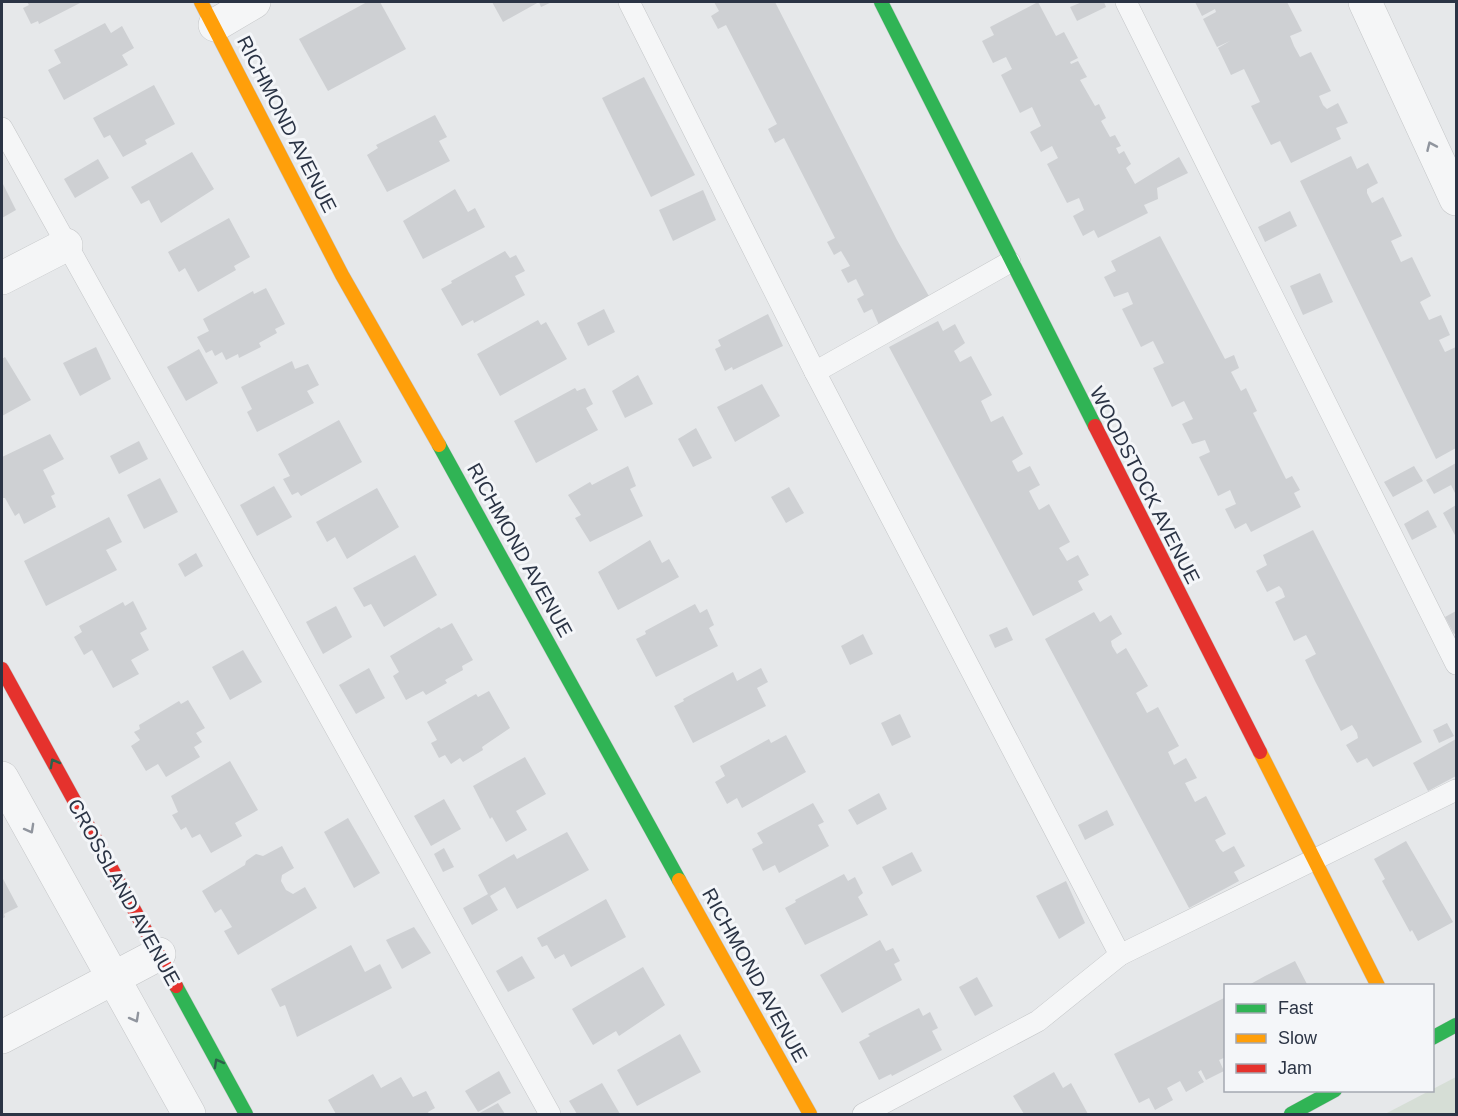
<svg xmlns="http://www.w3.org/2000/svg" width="1458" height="1116" viewBox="0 0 1458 1116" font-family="Arial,sans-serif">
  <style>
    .green { fill: #d6ded6 }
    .building { fill: #ced0d3 }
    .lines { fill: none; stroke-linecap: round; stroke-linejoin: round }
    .lane-casing { stroke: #c4c6c8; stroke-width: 22 }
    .street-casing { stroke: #c4c6c8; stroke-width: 34 }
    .fast-casing { stroke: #c4c6c8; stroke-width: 15 }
    .slow-casing { stroke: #c4c6c8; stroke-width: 15 }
    .jam-casing { stroke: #c4c6c8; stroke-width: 15 }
    .lane { stroke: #f5f6f7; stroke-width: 21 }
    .street { stroke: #f5f6f7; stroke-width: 33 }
    .fast { stroke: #30b455; stroke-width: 14 }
    .slow { stroke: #ff9f0a; stroke-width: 14 }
    .jam { stroke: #e5322d; stroke-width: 14 }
    .oneway { stroke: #90959e }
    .oneway2 { stroke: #2d614b }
    .labels { text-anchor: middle; stroke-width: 6; stroke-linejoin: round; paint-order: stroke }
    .street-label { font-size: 20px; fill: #2b3445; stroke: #f4f6f9 }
  </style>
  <rect width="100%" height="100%" fill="#e6e8ea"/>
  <polygon class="green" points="1456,1077 1456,1114 1385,1114"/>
  <g class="building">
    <polygon points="27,2 82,2 39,24 38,21 31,24 23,8 29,5"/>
    <polygon points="367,2 380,2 406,49 328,91 299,39"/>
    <polygon points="492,2 552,2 541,7 539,2 503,22"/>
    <polygon points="714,2 775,2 897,240 930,298 879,325 872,309 864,313 857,299 864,295 856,279 848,283 841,270 850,266 841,251 834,255 827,242 835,238 784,138 775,143 768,129 777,124 726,25 718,29 711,16 719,11"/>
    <polygon points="1038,2 1056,36 1064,32 1078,58 1070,62 1071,64 1078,61 1087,77 1080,80 1095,106 1099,104 1106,118 1101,121 1110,137 1115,135 1121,146 1116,148 1119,154 1124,151 1131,164 1126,168 1135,184 1179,157 1188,173 1157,188 1158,199 1144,205 1148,213 1098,238 1094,230 1083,236 1073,216 1084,210 1079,198 1067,203 1047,164 1058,158 1052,146 1041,152 1030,132 1041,126 1032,107 1020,113 1001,75 1012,69 1006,57 993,63 982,41 994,35 990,27"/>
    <polygon points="1082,2 1104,2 1106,7 1077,21 1070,7"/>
    <polygon points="1195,2 1287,2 1302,31 1290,36 1294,46 1300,57 1311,52 1331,91 1319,96 1323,105 1327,109 1338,103 1348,123 1336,128 1341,139 1291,163 1280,141 1271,145 1251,106 1260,102 1244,69 1231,75 1218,48 1230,41 1217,47 1203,19 1216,12 1215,9 1202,16"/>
    <polygon points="105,23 111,33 122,26 134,48 122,55 128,65 64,100 48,70 61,63 54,50"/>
    <polygon points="644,77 695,175 651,197 602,98"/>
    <polygon points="154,85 175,124 145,140 147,144 123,157 110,135 104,138 93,118"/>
    <polygon points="435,115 447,137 439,141 450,161 387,192 367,155 378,148 376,145"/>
    <polygon points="192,152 214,189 161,223 149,200 141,204 131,187"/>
    <polygon points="1351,156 1357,169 1368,163 1378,183 1367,189 1367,193 1372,203 1383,197 1402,236 1391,241 1401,262 1412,257 1431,296 1420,302 1429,320 1441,315 1450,335 1439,340 1445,352 1456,347 1456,448 1436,459 1300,181"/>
    <polygon points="98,159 109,178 75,198 64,179"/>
    <polygon points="2,182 16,210 2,218"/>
    <polygon points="455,189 468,212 475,208 485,227 423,259 403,221"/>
    <polygon points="703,190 716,220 673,241 659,210"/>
    <polygon points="1290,211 1297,226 1265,242 1258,227"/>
    <polygon points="229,218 250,257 234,266 236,270 198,292 185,268 179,272 168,252"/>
    <polygon points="1160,236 1225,359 1234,355 1239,368 1231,372 1241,391 1246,388 1257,411 1253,413 1286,479 1292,476 1300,490 1294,493 1301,507 1251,532 1246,523 1235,529 1225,509 1236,504 1230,490 1218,496 1209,477 1199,457 1210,452 1205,440 1192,444 1182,424 1193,419 1184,401 1172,407 1153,368 1164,363 1153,341 1141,347 1122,309 1133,304 1128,292 1114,297 1104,277 1116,271 1111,261"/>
    <polygon points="505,251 510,258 516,255 525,271 515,276 525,295 474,323 473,320 462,326 441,289 452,283 451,281"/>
    <polygon points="1320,273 1333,302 1303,315 1290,286"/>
    <polygon points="266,288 285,324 275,329 277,333 259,343 261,347 239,358 238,354 226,360 222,352 215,356 212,350 206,353 197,337 209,331 203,319 253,291 254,294"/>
    <polygon points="604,309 615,332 588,346 577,323"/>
    <polygon points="768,314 783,346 733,370 732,367 725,371 715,349 721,346 718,340"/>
    <polygon points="538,320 541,325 546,322 567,359 500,396 477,354"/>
    <polygon points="938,321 943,331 955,324 965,343 954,351 960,362 971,356 992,395 981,401 991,422 1003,416 1023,454 1012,461 1016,469 1018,472 1030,466 1040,485 1029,491 1033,499 1039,510 1049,504 1070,542 1059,548 1064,556 1067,561 1078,555 1089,575 1078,581 1083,590 1033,616 889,347"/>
    <polygon points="96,347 111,379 80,396 63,363"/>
    <polygon points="199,349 218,383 186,401 167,367"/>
    <polygon points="5,357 31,400 2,416 2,359"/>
    <polygon points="292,361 295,369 308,364 319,385 307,391 314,403 257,432 247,412 252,409 241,387"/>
    <polygon points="638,375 653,404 625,418 612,391"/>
    <polygon points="762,384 780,416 735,442 717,407"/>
    <polygon points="575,388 577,391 585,388 593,404 586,408 598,430 536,463 514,421"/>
    <polygon points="339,420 362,462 301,496 298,492 292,495 283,479 290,476 278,454"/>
    <polygon points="696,428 712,458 693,467 678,439"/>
    <polygon points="50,434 64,459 43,470 55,494 51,496 56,507 24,524 19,513 15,516 5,498 2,498 2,457"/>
    <polygon points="139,441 148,459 119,474 110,456"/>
    <polygon points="1456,463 1456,495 1451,485 1434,494 1426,480"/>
    <polygon points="628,466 636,486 630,489 643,516 590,542 575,518 581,515 568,495 590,482 592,485"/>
    <polygon points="1414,466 1423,481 1393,497 1384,482"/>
    <polygon points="160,478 178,512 144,529 127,495"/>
    <polygon points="274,486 292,517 257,536 240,505"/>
    <polygon points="789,487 804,513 786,523 771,497"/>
    <polygon points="377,488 399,527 347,559 335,537 327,542 316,522"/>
    <polygon points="1456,505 1456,537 1443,513"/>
    <polygon points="1428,510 1437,527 1412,540 1404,524"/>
    <polygon points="109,517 122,542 106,550 117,570 46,606 24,561"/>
    <polygon points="1313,530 1422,742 1373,767 1367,758 1357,763 1346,745 1358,738 1357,733 1352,725 1341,731 1315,681 1305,660 1316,654 1311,644 1306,635 1294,641 1275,602 1285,597 1282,589 1279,586 1267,592 1256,571 1267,565 1263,555"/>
    <polygon points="650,540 662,563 669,559 679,577 618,610 598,572"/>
    <polygon points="196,553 203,566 185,577 178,564"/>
    <polygon points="415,555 437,595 384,627 371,604 364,607 353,588"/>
    <polygon points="133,601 147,629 140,633 149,650 131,660 139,674 113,688 92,650 84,655 74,637 82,632 79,626 123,602 125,606"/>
    <polygon points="695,604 700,613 707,609 714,625 709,628 718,646 656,677 636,639 646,634 645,631"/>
    <polygon points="336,606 352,637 323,654 306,622"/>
    <polygon points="1456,611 1456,633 1454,634 1445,617"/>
    <polygon points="1094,612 1100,622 1111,615 1122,634 1111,641 1112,646 1117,654 1126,648 1148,686 1136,693 1147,713 1158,707 1179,746 1168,752 1174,765 1186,758 1197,778 1185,783 1195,802 1206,796 1226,834 1215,840 1220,849 1223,852 1234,846 1245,866 1234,872 1239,881 1189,908 1045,639"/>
    <polygon points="452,623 473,660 462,666 463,670 445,680 447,683 426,695 423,691 406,700 393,676 399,672 390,656 439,627 441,629"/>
    <polygon points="1007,627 1013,640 995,648 989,635"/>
    <polygon points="863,634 873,654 850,665 841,646"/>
    <polygon points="243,650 262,682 230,700 212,667"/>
    <polygon points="369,668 385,698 356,714 339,685"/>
    <polygon points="761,668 768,682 757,688 766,706 693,743 674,706 684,701 683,699 733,672 737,681"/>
    <polygon points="489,691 510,728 482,747 483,750 463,762 460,758 451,764 445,755 439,758 431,743 437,740 427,722 476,694 478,697"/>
    <polygon points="188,700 205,728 196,733 202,742 194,747 200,757 166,777 158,764 146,771 131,746 140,740 134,732 140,729 139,725 179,701 181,704"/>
    <polygon points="900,714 911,737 892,746 881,723"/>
    <polygon points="1447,723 1454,736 1439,743 1433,730"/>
    <polygon points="786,735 806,772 742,808 737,798 727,804 715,782 725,776 720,766 769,739 771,743"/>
    <polygon points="1456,739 1456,776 1428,791 1413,763"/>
    <polygon points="525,757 546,794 516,811 527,830 506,842 492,817 490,819 473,786"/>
    <polygon points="230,761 258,810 235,823 242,836 211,853 200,834 192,838 186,827 181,830 172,815 178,812 171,796"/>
    <polygon points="879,793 887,809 857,825 848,810"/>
    <polygon points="444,799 461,829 431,846 414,816"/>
    <polygon points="813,803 824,822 818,825 829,846 779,873 775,865 763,871 752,849 763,843 757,833"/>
    <polygon points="1107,810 1114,825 1085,840 1078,825"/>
    <polygon points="348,818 380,873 354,888 324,832"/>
    <polygon points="567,832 589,870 517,909 505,887 490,896 498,910 472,925 463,908 488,894 478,875 514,854 517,859"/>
    <polygon points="1406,841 1453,922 1418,941 1412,930 1410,932 1382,881 1385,879 1374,859"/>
    <polygon points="282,846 294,868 282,875 281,881 286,890 293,894 305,887 317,908 238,955 224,931 232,927 221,909 215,913 202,891 245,865 246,861 256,854 263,856"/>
    <polygon points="444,848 454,867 443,872 434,854"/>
    <polygon points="912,852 922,871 892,886 882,867"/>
    <polygon points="844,874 848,881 855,877 863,893 858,897 868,915 805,945 785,908 796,902 795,900"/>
    <polygon points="2,877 18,907 4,914 5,917 2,919"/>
    <polygon points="1066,881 1085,923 1059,939 1036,896"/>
    <polygon points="606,899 626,937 571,967 564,954 555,959 547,945 542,947 537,938"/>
    <polygon points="414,927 431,953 402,969 386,940"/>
    <polygon points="880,940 886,951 893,948 900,961 894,964 902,980 842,1013 820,975"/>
    <polygon points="351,945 365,972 380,964 392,988 297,1037 285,1005 280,1007 271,989"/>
    <polygon points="522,956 535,978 508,992 496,971"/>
    <polygon points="1295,961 1308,986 1247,986 1265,976"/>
    <polygon points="643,967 665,1005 619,1036 616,1031 593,1045 572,1009"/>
    <polygon points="977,977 993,1006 975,1016 959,987"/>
    <polygon points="1226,997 1226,1057 1219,1060 1224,1071 1206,1080 1201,1070 1198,1072 1204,1082 1186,1092 1180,1081 1167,1088 1173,1100 1155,1110 1149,1098 1139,1103 1114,1054"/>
    <polygon points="919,1008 923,1016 930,1012 938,1028 932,1031 942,1050 892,1076 891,1074 879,1080 859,1042 870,1036 868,1034"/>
    <polygon points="680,1034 701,1072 637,1106 617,1070"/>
    <polygon points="499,1071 511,1093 478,1112 465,1091"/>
    <polygon points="1054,1072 1063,1088 1071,1083 1088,1114 1024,1114 1013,1096"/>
    <polygon points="373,1074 381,1088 401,1077 413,1097 426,1091 435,1108 428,1112 429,1114 336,1114 328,1100"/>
    <polygon points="602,1083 620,1114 577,1114 569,1101"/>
    <polygon points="498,1103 505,1114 478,1114"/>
  </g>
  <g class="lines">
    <defs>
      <g id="lane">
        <polyline points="629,2 815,372 1120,955 1456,790"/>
        <polyline points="1126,2 1456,664"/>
        <polyline points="2,128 550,1114"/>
        <polyline points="815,372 1010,262"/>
        <polyline points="863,1114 1038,1021 1120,955"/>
      </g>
      <g id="street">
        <polyline points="1365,2 1456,199"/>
        <polyline points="215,25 254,2"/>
        <polyline points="2,278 66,245"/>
        <polyline points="2,778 189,1114"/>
        <polyline points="2,1037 159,954"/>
      </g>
      <g id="fast">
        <polyline points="881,2 1095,426"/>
        <polyline points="439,445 679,880"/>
        <polyline points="176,986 246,1114"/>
        <polyline points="1432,1038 1456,1025"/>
        <polyline points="1291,1114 1335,1090"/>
      </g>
      <g id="slow">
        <polyline points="201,2 342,275 439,445"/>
        <polyline points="1260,752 1378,986"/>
        <polyline points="679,880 810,1114"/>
      </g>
      <g id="jam">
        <polyline points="1095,426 1260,752"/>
        <polyline points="2,669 176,986"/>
      </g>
    </defs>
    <use href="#lane" class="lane-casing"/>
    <use href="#street" class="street-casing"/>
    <use href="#fast" class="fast-casing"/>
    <use href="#slow" class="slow-casing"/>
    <use href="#jam" class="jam-casing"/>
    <use href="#lane" class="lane"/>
    <use href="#street" class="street"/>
    <use href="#fast" class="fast"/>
    <use href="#slow" class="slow"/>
    <use href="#jam" class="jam"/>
  </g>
  <defs><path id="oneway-chevron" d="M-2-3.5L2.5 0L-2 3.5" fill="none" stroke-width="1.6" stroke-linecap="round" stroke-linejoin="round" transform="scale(1.5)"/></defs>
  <g class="oneway">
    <use href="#oneway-chevron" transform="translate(1431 146) rotate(-114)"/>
    <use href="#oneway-chevron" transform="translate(30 829) rotate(61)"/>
    <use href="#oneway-chevron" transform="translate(135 1018) rotate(61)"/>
  </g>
  <g class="oneway2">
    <use href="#oneway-chevron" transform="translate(54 763) rotate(-119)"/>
    <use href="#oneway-chevron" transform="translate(218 1063) rotate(-119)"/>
  </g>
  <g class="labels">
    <g class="street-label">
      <text transform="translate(287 124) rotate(63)" y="7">RICHMOND AVENUE</text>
      <text transform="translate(1145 485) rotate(63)" y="7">WOODSTOCK AVENUE</text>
      <text transform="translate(520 550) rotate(61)" y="7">RICHMOND AVENUE</text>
      <text transform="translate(124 892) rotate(61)" y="7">CROSSLAND AVENUE</text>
      <text transform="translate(755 975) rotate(61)" y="7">RICHMOND AVENUE</text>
    </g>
  </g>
  <rect width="1458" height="1116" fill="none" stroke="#2b3445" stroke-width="6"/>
  <rect x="1224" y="984" width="210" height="108" fill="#f4f6f9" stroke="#a4a8b1" stroke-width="1.5"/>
  <rect x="1236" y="1004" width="30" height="9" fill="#30b455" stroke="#a4a8b1" stroke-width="1.5"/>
  <text x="1278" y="1014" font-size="18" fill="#2b3445">Fast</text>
  <rect x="1236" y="1034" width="30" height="9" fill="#ff9f0a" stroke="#a4a8b1" stroke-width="1.5"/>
  <text x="1278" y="1044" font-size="18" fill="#2b3445">Slow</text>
  <rect x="1236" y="1064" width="30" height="9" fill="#e5322d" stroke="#a4a8b1" stroke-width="1.5"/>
  <text x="1278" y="1074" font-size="18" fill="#2b3445">Jam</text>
</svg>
